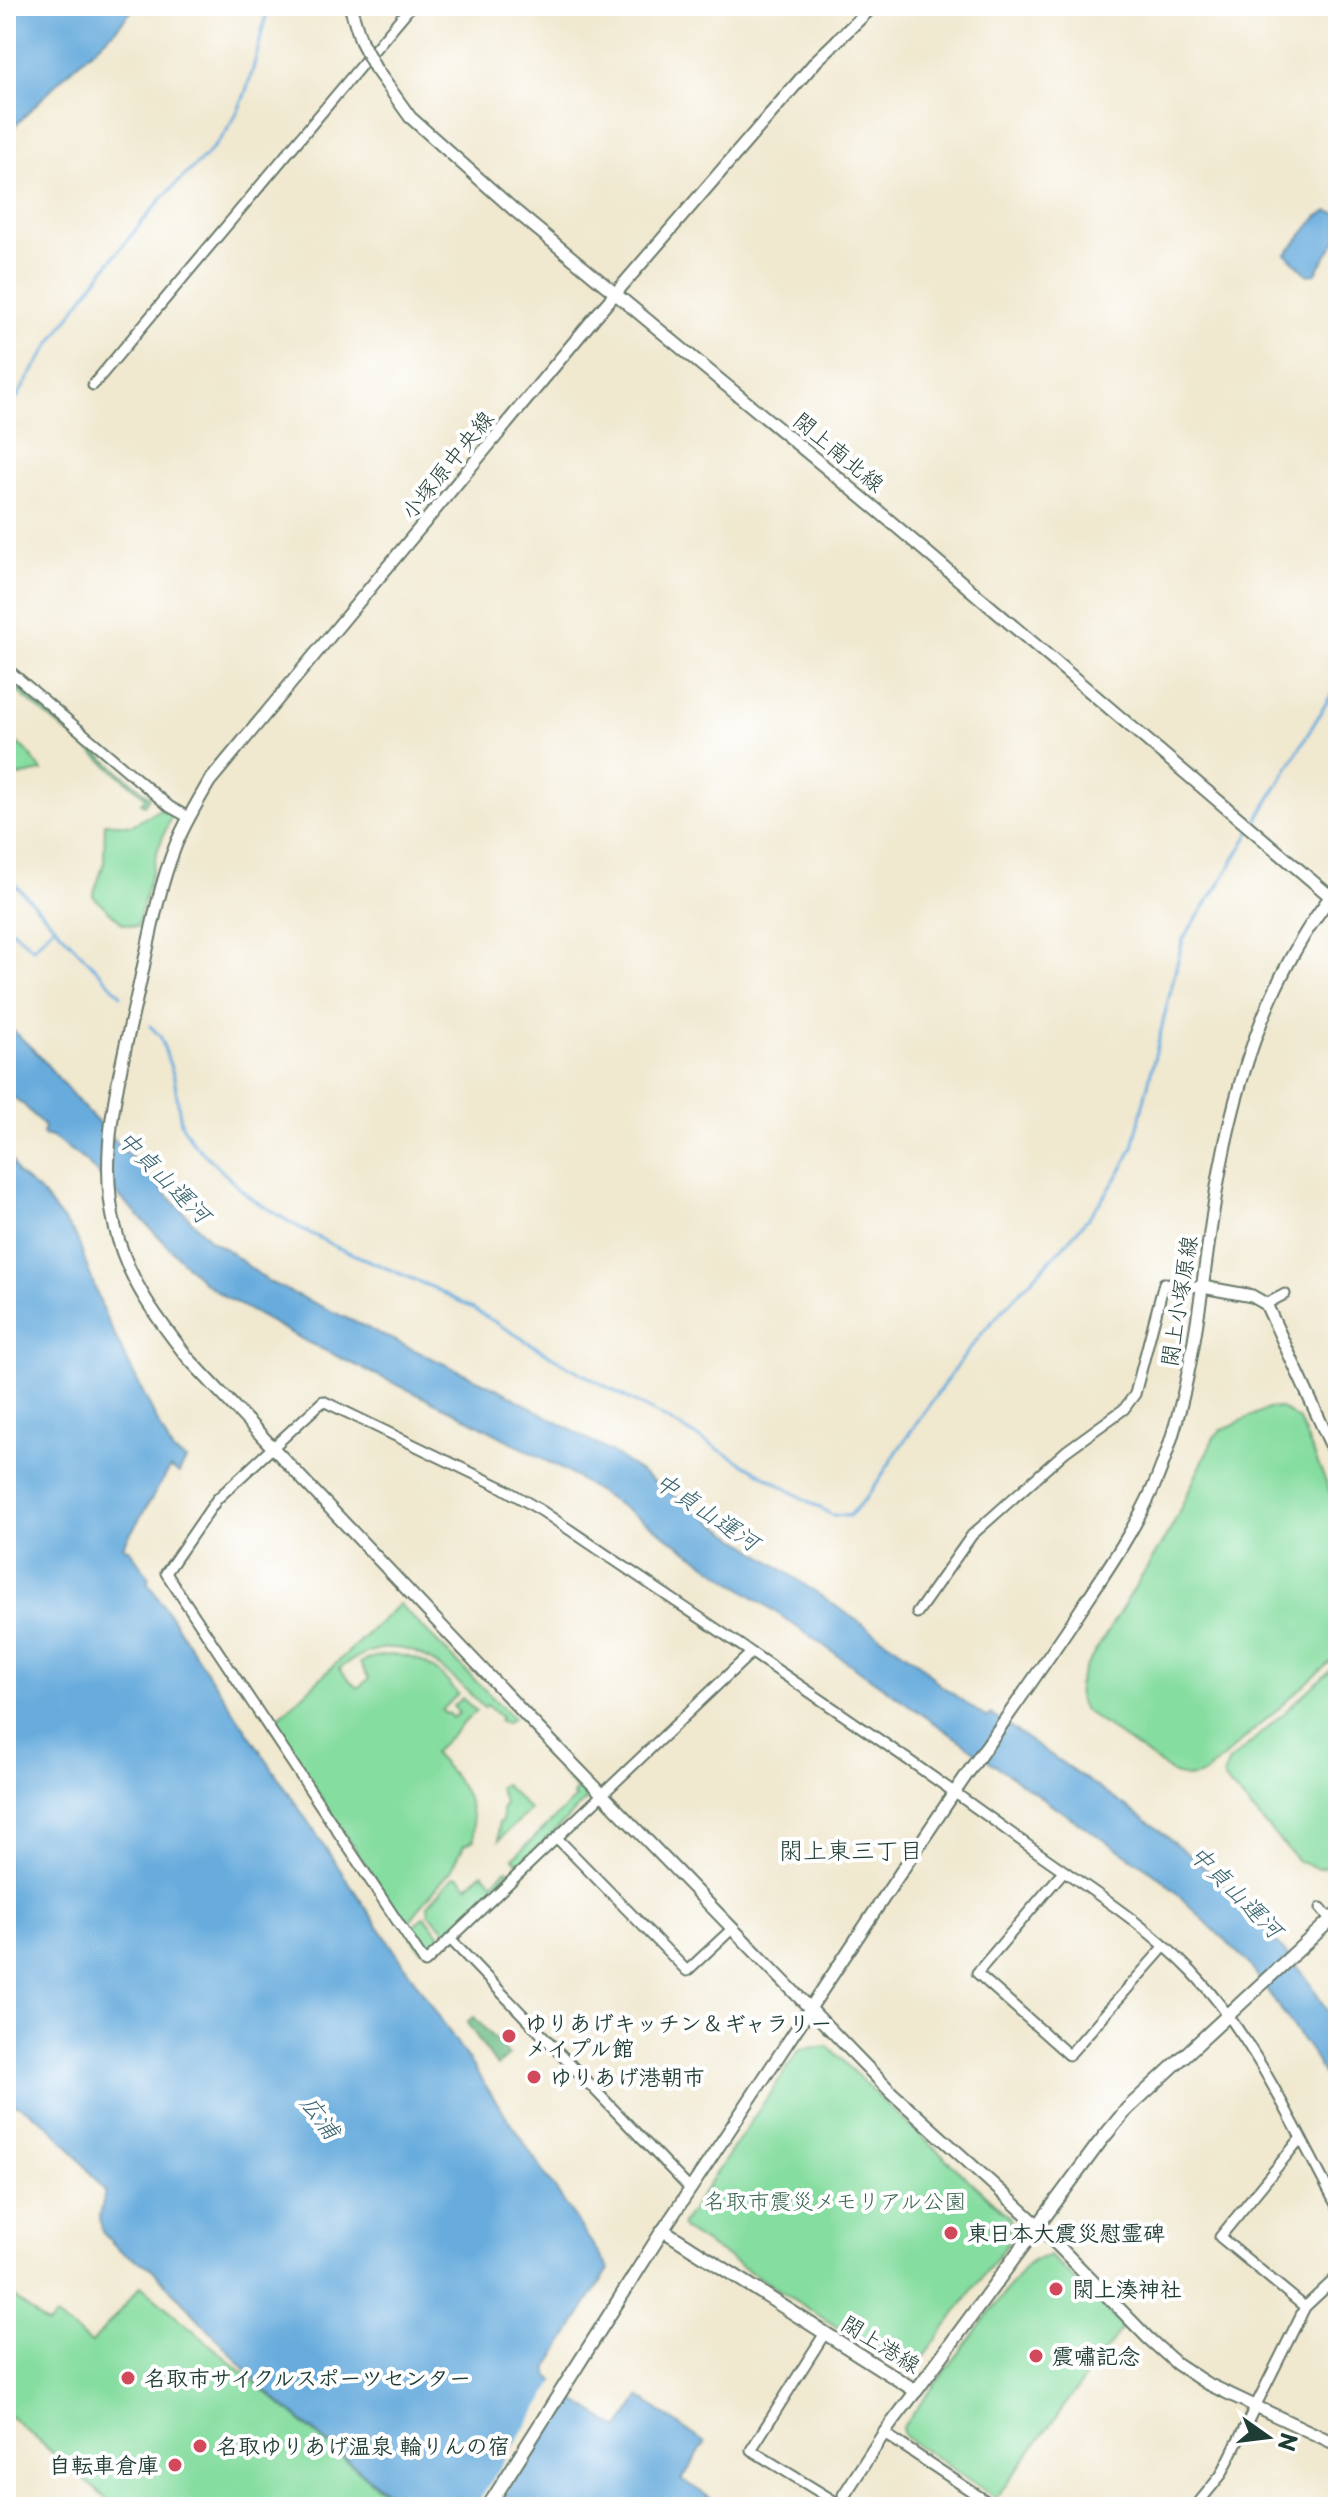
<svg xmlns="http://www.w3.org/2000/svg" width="1344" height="2513" viewBox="0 0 1344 2513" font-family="'Playpen Sans','Klee One',sans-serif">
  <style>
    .green { fill: #86dda0; stroke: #528d6a; stroke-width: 2 }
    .forest { fill: #6cbc86; stroke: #467c5d; stroke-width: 2 }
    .water { fill: #68acdd; stroke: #447488; stroke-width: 2 }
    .pier { fill: #f0e8cf }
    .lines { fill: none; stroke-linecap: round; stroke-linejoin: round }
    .stream { stroke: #68acdd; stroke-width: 3 }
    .minor-casing { stroke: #68796a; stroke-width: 13 }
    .tertiary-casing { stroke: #68796a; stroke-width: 15 }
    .secondary-casing { stroke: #68796a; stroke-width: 16 }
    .minor { stroke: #fff; stroke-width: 9 }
    .tertiary { stroke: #fff; stroke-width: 11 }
    .secondary { stroke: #fff; stroke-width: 12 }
    .tertiary-bridge-casing { stroke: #68796a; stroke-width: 15; stroke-linecap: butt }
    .tertiary-bridge { stroke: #fff; stroke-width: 11 }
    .poi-dot { fill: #d1495b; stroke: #fff; stroke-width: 3 }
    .labels { text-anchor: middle; stroke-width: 8; stroke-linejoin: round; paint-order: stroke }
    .street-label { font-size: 22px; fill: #1f3d34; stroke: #fff }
    .poi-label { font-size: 22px; font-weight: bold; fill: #1f3d34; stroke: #fff; text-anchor: start }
    .park-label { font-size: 22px; fill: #39654f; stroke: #fff }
    .water-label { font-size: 24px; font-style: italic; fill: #39646f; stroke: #fff }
    .neighbourhood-label { font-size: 24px; fill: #1f3d34; stroke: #fff }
  </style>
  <rect width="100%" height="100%" fill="#fff"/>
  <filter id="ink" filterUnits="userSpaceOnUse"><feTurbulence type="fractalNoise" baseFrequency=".0125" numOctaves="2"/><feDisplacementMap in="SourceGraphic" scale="16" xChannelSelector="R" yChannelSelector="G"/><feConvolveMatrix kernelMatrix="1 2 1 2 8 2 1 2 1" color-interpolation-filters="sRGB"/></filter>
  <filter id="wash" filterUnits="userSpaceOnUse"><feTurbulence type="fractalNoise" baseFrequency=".006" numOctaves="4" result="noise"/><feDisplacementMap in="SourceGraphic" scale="32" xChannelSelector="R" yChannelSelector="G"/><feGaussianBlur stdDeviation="1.8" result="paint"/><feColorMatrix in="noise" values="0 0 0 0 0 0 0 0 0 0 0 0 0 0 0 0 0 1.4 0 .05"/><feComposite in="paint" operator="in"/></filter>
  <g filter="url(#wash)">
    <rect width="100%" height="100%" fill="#f0e8cf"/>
    <g class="green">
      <polygon points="8,679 150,797 144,805 141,803 146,797 12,687 6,691"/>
      <polygon points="6,734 28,752 42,771 18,776 14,768 15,762 6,750"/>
      <polygon points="162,808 172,814 157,852 137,927 122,923 93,896 104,863 105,823 132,825"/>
      <path d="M1269 1408H1281L1299 1420 1338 1510V1655L1208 1771C1196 1780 1188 1778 1174 1774L1084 1710C1074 1695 1077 1686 1084 1670L1172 1527 1214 1437 1221 1430Z"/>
      <path d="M399 1604 513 1718 507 1723 499 1721 501 1718 487 1705 484 1708C439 1663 401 1621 339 1669L357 1688 369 1679 360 1663C383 1650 415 1653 435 1670 444 1676 451 1686 458 1694L442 1710 445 1714 448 1713 452 1718 459 1713 453 1706 462 1698 476 1711 433 1753C461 1783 474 1797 474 1840L464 1845 451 1871 428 1897 406 1926 272 1724Z"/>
      <polygon points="1338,1668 1338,1864 1318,1868 1299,1862 1225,1780 1224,1775 1228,1763 1331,1670"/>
      <polygon points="562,1767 587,1792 587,1799 520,1865 513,1858 576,1798 573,1795 577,1790 559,1771"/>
      <polygon points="504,1784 530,1810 499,1840 499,1822 502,1822 502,1807 505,1806 499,1787"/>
      <polygon points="507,1869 511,1873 451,1930 447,1931 429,1914 428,1905 454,1876 460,1877 468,1886 482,1872 493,1882"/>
      <polygon points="424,1916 442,1936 430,1951 421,1950 408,1931"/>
      <polygon points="828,2046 879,2097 1010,2218 1011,2238 911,2374 683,2229 682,2224 800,2049"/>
      <polygon points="1050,2256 1123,2327 996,2498 904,2436 902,2428 1016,2278 1032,2260"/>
      <polygon points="141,2286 401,2507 116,2507 6,2413 6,2290 47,2325 55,2317 92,2343"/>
    </g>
    <polygon class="forest" points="474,2017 509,2055 497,2066 467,2023"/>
    <g class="water">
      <polygon points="6,6 136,6 115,30 63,77 6,135"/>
      <polygon points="1328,211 1338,214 1338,237 1315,274 1308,275 1286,254 1318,216"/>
      <polygon points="6,1024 37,1053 82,1106 211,1241 226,1249 269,1282 500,1390 614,1454 919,1663 939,1684 987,1718 991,1714 1154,1826 1204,1867 1259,1921 1306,1977 1338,2028 1338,2104 1314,2057 1248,1963 1161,1878 1061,1811 652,1526 562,1469 453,1411 309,1343 225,1297 202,1281 85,1161 52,1137 43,1135 44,1126 24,1105 6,1092"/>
      <path d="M6 1148 18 1174 42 1194 76 1236 106 1318 172 1451 186 1460 179 1473 170 1468 123 1546 130 1550 149 1578 147 1581 193 1651 609 2269 548 2367V2375L570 2397 620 2429 640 2397 705 2443 682 2480 725 2507H404L265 2390 150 2267 121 2252 102 2232 100 2216 105 2191C76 2157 51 2115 6 2101Z"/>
    </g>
    <polygon class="pier" points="556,2380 570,2391 496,2507 475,2507"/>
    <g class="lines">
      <g class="stream">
        <path d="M6 416C49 340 102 269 158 203 182 175 213 155 232 122 250 93 260 40 268 6"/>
        <polyline points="6,875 121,995"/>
        <polyline points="6,925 33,948 55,925"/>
        <path d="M150 1026 160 1036 174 1077 181 1123 193 1143 249 1197 291 1223 336 1247 434 1288 475 1310 566 1365 661 1416 832 1515 849 1516C871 1496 884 1471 900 1447 924 1412 949 1376 975 1342 1027 1277 1098 1225 1133 1147L1183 939 1222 880 1338 683"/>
      </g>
    </g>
  </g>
  <g filter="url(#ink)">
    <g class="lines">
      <defs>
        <g id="minor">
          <polyline points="93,385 411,6"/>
          <polyline points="6,668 170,807 188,817"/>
          <polyline points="1266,1304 1285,1294"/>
          <polyline points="917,1613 972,1535 1066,1451 1124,1409 1135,1394 1164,1283 1203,1287"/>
          <path d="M751 1653 425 1963 166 1573 217 1499 323 1401 501 1487 542 1511C700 1619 860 1723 1015 1836 1074 1880 1141 1919 1192 1972 1256 2039 1294 2128 1338 2208"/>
          <polyline points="557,1838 687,1971 733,1928"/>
          <polyline points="1063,1872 977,1973 1069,2055 1164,1947"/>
          <polyline points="1321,1908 1338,1929"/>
          <polyline points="450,1939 690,2189"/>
          <polyline points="1300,2139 1220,2237 1305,2307"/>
          <polyline points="825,2333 751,2450 839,2504 844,2501"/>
          <polyline points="884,2433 995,2507"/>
          <polyline points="1195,2507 1221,2475 1305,2307 1338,2276"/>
        </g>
        <g id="tertiary">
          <polyline points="350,6 361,41"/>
          <path d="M873 6 817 60 595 317 209 782C197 803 184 824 175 847 158 890 150 937 140 982 123 1061 96 1147 115 1227 127 1279 156 1317 188 1358L539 1729 892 2093 1039 2226 1148 2338 1177 2364 1206 2383 1338 2445"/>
          <polyline points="375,68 410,117 513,209 877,510 1338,903"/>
          <polyline points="1203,1287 1252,1296 1266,1304 1338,1460"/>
          <path d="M663 2230C764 2079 863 1927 965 1777 1006 1718 1048 1660 1087 1600 1111 1564 1135 1528 1153 1488 1191 1401 1199 1305 1213 1212 1230 1097 1264 979 1338 887"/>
          <polyline points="852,2507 844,2501 844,2495 884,2433 916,2391"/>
        </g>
        <polyline id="secondary" points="488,2507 663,2230 916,2391 1099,2143 1127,2109 1338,1913"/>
      </defs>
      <use href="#minor" class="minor-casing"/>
      <use href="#tertiary" class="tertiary-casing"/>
      <use href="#secondary" class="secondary-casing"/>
      <use href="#minor" class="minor"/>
      <use href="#tertiary" class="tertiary"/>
      <use href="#secondary" class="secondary"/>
      <defs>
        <polyline id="tertiary-bridge" points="361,41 375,68"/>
      </defs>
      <use href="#tertiary-bridge" class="tertiary-bridge-casing"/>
      <use href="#tertiary-bridge" class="tertiary-bridge"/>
    </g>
  </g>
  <g class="poi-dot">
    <circle cx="509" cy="2036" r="8"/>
    <circle cx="534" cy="2077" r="8"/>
    <circle cx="951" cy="2233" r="8"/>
    <circle cx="1056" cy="2289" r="8"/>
    <circle cx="1036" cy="2356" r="8"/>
    <circle cx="128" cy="2378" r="8"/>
    <circle cx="200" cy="2446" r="8"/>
    <circle cx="175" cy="2465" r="8"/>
  </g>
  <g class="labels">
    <g class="street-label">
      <text transform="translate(839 452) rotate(40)" y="8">閖上南北線</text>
      <text transform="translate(447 465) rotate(-51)" y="8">小塚原中央線</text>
      <text transform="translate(1179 1301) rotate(-81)" y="8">閖上小塚原線</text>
      <text transform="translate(881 2344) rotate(32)" y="8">閖上港線</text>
    </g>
    <g class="poi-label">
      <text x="525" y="2031">ゆりあげキッチン＆ギャラリー<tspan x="525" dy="25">メイプル館</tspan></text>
      <text x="550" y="2085">ゆりあげ港朝市</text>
      <text x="967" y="2241">東日本大震災慰霊碑</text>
      <text x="1072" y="2297">閖上湊神社</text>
      <text x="1052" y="2364">震嘯記念</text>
      <text x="144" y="2386">名取市サイクルスポーツセンター</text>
      <text x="216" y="2454">名取ゆりあげ温泉 輪りんの宿</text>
      <text x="159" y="2473" text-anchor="end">自転車倉庫</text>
    </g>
    <g class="park-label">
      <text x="835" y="2209">名取市震災メモリアル公園</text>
    </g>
    <g class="water-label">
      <text transform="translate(164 1177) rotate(45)" y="8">中貞山運河</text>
      <text transform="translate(707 1512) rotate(34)" y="8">中貞山運河</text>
      <text transform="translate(1236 1892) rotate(45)" y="8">中貞山運河</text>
      <text transform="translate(320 2117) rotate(53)" y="8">広浦</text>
    </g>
    <g class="neighbourhood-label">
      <text x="851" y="1859">閖上東三丁目</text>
    </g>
  </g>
  <rect width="1344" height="2513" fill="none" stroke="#fff" stroke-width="32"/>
  <g transform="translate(1268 2437) rotate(104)" stroke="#ffffff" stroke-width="6" paint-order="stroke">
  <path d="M0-6L14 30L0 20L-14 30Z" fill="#1f3d34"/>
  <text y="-12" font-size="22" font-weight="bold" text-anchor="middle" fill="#1f3d34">N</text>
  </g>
</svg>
